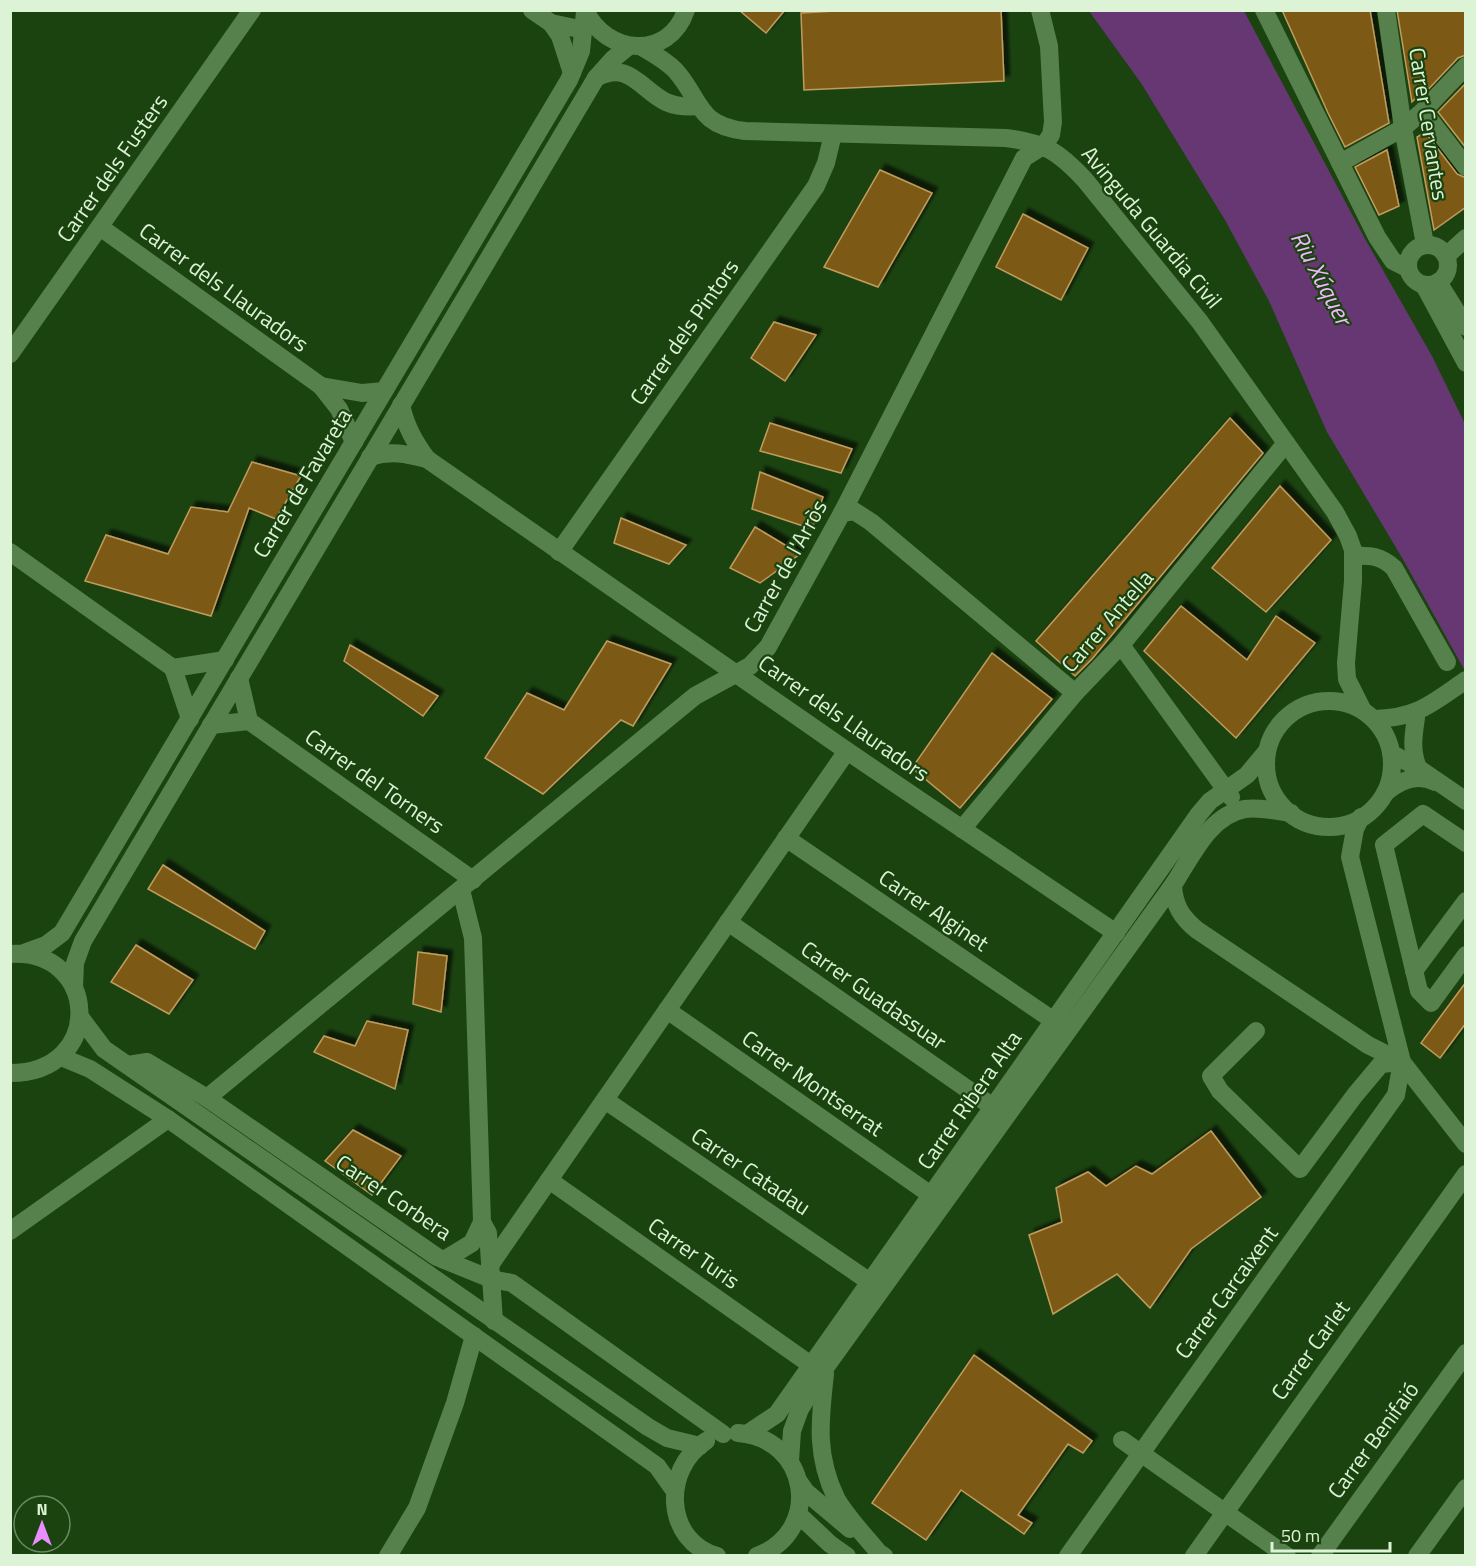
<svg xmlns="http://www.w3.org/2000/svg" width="1476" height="1566" viewBox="0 0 1476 1566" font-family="'Titillium Web',sans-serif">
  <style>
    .water { fill: #673773 }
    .building { fill: #7c5a17; stroke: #c19c5e; stroke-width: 1.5; filter: url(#shadow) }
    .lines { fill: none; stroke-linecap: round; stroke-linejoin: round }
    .minor { stroke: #56814c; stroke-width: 18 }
    .labels { text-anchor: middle; stroke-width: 4.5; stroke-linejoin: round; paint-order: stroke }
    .street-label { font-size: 22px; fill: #dcf3d6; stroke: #1b4310 }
    .water-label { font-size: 24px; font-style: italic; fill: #f0b8fe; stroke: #1b4310 }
  </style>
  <defs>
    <filter id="shadow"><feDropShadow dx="5.5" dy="-5.5" stdDeviation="1.5" flood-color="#0009"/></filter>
  </defs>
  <rect width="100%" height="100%" fill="#1b4310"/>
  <polygon class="water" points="1089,11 1244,11 1364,237 1432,356 1465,424 1465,671 1404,561 1327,432 1269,301 1225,220 1141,83"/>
  <g class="building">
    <polygon points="739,10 785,10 766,33"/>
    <polygon points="852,10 1001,10 1004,81 804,90 801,13"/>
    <polygon points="1282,10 1370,10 1389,123 1345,147 1328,113"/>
    <polygon points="1397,10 1466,10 1466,55 1458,58 1421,97 1419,95 1412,102"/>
    <polygon points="1466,83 1466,148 1438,112"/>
    <polygon points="1425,132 1457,174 1466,178 1466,207 1434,230 1417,137"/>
    <polygon points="1387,150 1399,206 1379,215 1355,167"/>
    <polygon points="880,170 932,193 878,287 824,267"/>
    <polygon points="1023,214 1088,248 1061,300 996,267"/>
    <polygon points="774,322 816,335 785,381 751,358"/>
    <polygon points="1230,418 1263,453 1092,659 1075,676 1036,641"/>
    <polygon points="770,423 852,449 841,473 760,451"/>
    <polygon points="252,462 301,476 276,519 249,508 211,616 85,581 106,535 168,554 191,507 228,512"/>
    <polygon points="760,472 823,497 812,529 752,509"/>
    <polygon points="1280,486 1331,540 1266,612 1212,568"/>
    <polygon points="621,518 686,545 669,564 614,543"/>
    <polygon points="755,527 800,554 760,583 730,568"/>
    <polygon points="1181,606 1247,660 1276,616 1315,643 1236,738 1144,651"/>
    <polygon points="607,641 671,664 633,726 621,720 543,794 485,758 527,693 564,710"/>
    <polygon points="350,645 438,696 423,716 344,661"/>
    <polygon points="992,653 1052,699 960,808 912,768"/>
    <polygon points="163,865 265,931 255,949 148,889"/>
    <polygon points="136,945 193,980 169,1014 111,982"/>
    <polygon points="418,952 447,956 441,1012 413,1004"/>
    <polygon points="1466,982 1466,1023 1440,1058 1421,1043"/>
    <polygon points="367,1021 408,1030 395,1089 314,1052 324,1036 355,1046"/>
    <polygon points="353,1130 401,1156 372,1195 325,1161"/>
    <polygon points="1211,1131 1261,1197 1191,1249 1150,1308 1117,1274 1053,1314 1029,1235 1062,1222 1056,1188 1088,1172 1106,1186 1136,1166 1152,1174"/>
    <polygon points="974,1355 1092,1441 1083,1453 1068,1444 1018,1515 1032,1523 1024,1534 961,1490 926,1540 872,1503"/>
  </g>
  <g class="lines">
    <g class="minor">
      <polyline points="532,10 551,23 584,30"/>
      <path d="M585 10C606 55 669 61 686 10"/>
      <polyline points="1264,10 1377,237 1393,261 1407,268"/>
      <polyline points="1386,10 1403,128 1425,244"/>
      <polyline points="551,23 560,36 572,73"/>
      <path d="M640 46C652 53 665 60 675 70 702 100 696 125 745 131L1006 138C1045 143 1058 151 1085 180L1200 322 1335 512 1348 536 1353 550V581L1346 663 1347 679 1362 709"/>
      <path d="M596 78C629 60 640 89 666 102 677 107 688 107 699 106"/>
      <polyline points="1423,111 1466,167"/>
      <polyline points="1340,163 1403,128 1423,111 1466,66"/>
      <polyline points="100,227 321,386"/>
      <circle cx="1428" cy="265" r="20"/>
      <polyline points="1446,256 1466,238"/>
      <polyline points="1438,282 1466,327"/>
      <polyline points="1424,285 1466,363"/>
      <polyline points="10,354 252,10"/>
      <polyline points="354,442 339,409 321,386 362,393 384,391"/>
      <path d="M370 457C391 450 407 454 427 459 414 441 406 427 401 405"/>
      <polyline points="427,459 847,751 1116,933"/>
      <polyline points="842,513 854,511 871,522 1075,693"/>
      <polyline points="10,552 173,668"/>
      <polyline points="559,552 816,186 826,163 833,134"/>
      <path d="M1353 556C1371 555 1381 556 1394 568L1447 662"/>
      <polyline points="1121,645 1231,797"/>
      <circle cx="1329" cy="764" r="63"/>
      <path d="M1416 718C1413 737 1411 750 1418 768"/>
      <polyline points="190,719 173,668 225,660"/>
      <path d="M1374 719C1417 718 1431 704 1466 680"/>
      <polyline points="249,721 473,880"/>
      <polyline points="211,725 249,721 239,678"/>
      <polyline points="1391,753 1418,768 1466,801"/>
      <path d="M1385 793C1399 781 1417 773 1435 782"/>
      <polyline points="1361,817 1355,829 1350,857 1402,1062 1466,1144"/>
      <polyline points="962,829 1075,693 1121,645 1286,443"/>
      <polyline points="786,838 1054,1021"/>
      <polyline points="1466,843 1423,814 1384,845 1419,991 1431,1003 1466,955"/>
      <path d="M1173 885C1174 905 1181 917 1197 930L1368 1045 1400 1061"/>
      <polyline points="461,890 473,938 482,1222 488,1233 494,1321"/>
      <polyline points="728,922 993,1107"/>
      <polyline points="24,953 46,945 62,933 569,80 581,51 585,12"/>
      <path d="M10 954C99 948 106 1073 10 1073"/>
      <polyline points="1414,971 1466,901"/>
      <polyline points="74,988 75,963 83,941 596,78 613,59 629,46"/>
      <polyline points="667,1010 931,1195"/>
      <polyline points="80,1017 104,1049 648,1427 667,1438 700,1446"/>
      <polyline points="1256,1031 1211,1076 1220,1091 1300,1169 1355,1095 1381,1064 1402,1062"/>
      <polyline points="61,1057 90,1069 168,1119 657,1466 674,1490"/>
      <polyline points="128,1065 147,1062 207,1098 437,1257 491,1279 512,1283 723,1434"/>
      <polyline points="207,1098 695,696 750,666 768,647 842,513 1024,158 1043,146 1051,135 1053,122 1049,46 1040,10"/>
      <polyline points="605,1100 870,1282"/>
      <polyline points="549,1180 811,1365"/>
      <polyline points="10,1231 168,1119"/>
      <polyline points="444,1260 472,1243 482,1222"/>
      <polyline points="490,1265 847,751"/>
      <path d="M825 1374C820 1420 815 1454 836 1498 845 1515 866 1537 879 1553L884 1556"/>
      <path d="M738 1433C809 1438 824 1531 757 1556"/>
      <polyline points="747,1434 777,1414 1199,814 1210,801 1247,775 1267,751"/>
      <polyline points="1122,1440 1287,1556"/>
      <path d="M706 1441C662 1469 664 1541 717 1556"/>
      <path d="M790 1461 792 1431 800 1409 825 1368 1173 885C1191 858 1209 815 1245 809 1260 807 1276 811 1291 813"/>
      <polyline points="799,1482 806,1492 850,1529"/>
      <polyline points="798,1514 830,1544 847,1556"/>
      <polyline points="388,1556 417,1508 455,1403 474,1336"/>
      <polyline points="1068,1556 1396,1095 1402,1062"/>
      <polyline points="1194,1556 1466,1174"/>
      <polyline points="1320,1556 1466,1353"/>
      <polyline points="1417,1556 1466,1488"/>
    </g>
  </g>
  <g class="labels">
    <g class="street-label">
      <text transform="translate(1429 124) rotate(81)" y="8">Carrer Cervantes</text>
      <text transform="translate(112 168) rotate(-55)" y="8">Carrer dels Fusters</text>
      <text transform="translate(1152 227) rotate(50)" y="8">Avinguda Guardia Civil</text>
      <text transform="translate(224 287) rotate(36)" y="8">Carrer dels Llauradors</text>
      <text transform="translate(684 332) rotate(-55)" y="8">Carrer dels Pintors</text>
      <text transform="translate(302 483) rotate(-59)" y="8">Carrer de Favareta</text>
      <text transform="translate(785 566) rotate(-61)" y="8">Carrer de l'Arròs</text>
      <text transform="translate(1107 621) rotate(-49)" y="8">Carrer Antella</text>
      <text transform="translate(844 718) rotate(35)" y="8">Carrer dels Llauradors</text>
      <text transform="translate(375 781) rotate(35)" y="8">Carrer del Torners</text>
      <text transform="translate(934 910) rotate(34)" y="8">Carrer Alginet</text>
      <text transform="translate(874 995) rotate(35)" y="8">Carrer Guadassuar</text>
      <text transform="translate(813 1083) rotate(35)" y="8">Carrer Montserrat</text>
      <text transform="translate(969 1100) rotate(-55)" y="8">Carrer Ribera Alta</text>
      <text transform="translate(751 1171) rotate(34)" y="8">Carrer Catadau</text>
      <text transform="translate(394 1197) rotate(34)" y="8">Carrer Corbera</text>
      <text transform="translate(694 1253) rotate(35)" y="8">Carrer Turis</text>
      <text transform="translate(1226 1292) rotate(-54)" y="8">Carrer Carcaixent</text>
      <text transform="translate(1310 1350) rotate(-54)" y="8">Carrer Carlet</text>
      <text transform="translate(1373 1440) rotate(-54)" y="8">Carrer Benifaió</text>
    </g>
    <g class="water-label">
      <text transform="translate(1321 278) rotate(62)" y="8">Riu Xúquer</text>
    </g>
  </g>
  <rect width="1476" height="1566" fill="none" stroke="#dcf3d6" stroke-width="24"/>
  <g transform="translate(42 1524)"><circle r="28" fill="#1b4310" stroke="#68895f" stroke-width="1.5"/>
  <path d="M0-4.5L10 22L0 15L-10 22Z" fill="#e98efe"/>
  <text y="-9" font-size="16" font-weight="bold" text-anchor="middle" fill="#dcf3d6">N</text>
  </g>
  <path d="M1272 1542v9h118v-9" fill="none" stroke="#dcf3d6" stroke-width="3"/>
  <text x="1281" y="1542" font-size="18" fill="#dcf3d6" stroke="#1b4310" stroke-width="4.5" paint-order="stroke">50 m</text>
</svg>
